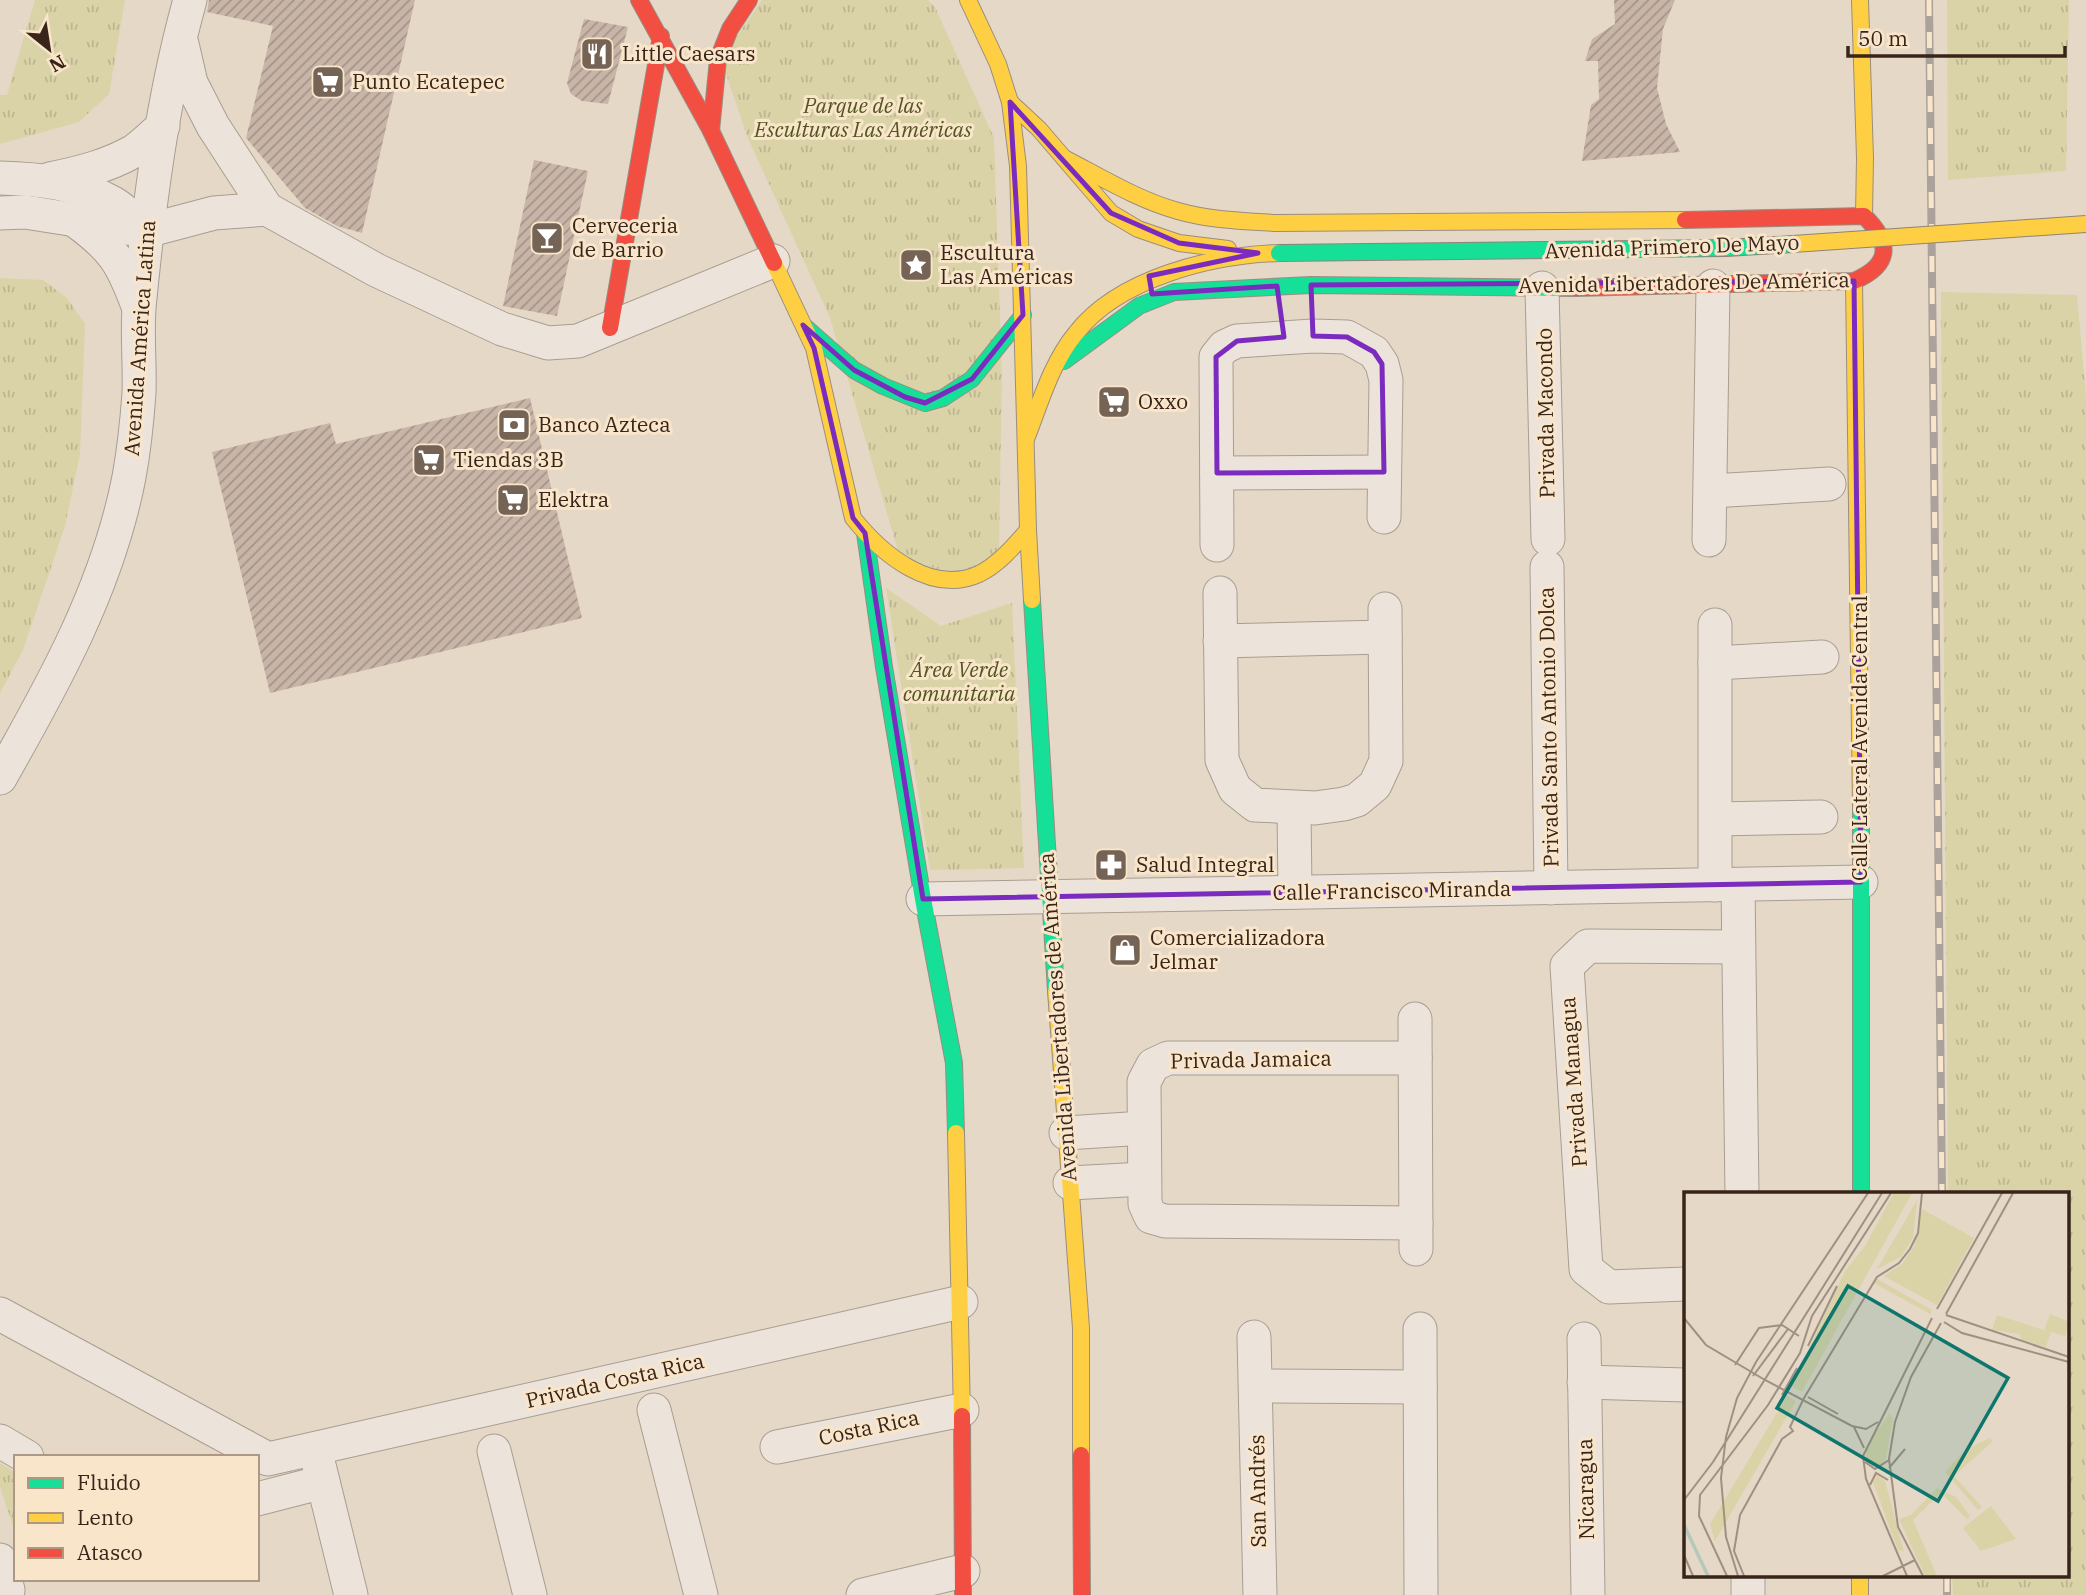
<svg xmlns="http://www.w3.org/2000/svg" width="2086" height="1595" viewBox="0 0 2086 1595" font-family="'IBM Plex Serif',serif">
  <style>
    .grass { fill: url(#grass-tufts) }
    .building { fill: url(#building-hatch) }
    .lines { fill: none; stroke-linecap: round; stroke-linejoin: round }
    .street-casing { stroke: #a99d91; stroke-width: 35 }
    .fast-casing { stroke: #998d81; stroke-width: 18 }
    .slow-casing { stroke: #998d81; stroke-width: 18 }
    .jam-casing { stroke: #998d81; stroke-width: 18 }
    .street { stroke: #ece4da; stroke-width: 33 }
    .fast { stroke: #16e098; stroke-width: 16 }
    .slow { stroke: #ffcf43; stroke-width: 16 }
    .jam { stroke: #f24e42; stroke-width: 16 }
    .rail-casing { stroke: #aba39b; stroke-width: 8 }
    .rail { stroke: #f9e5ca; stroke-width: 5; stroke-dasharray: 16; stroke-linecap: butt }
    .fast-bridge-casing { stroke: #8f8378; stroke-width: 18; stroke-linecap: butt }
    .slow-bridge-casing { stroke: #8f8378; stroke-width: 18; stroke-linecap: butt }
    .fast-bridge { stroke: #16e098; stroke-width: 16 }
    .slow-bridge { stroke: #ffcf43; stroke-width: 16 }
    .marked { fill: none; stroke: #7b2cbf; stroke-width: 5; stroke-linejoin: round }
    .labels { text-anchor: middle; stroke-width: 6; stroke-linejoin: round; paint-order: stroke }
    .poi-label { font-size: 21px; fill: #382419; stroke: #f9e5ca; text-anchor: start }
    .park-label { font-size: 21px; font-style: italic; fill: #50561e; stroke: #f9e5ca }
    .street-label { font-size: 21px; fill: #382419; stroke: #f9e5ca }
    .inset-river { fill: none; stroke: #b4c9b9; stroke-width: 3.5 }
    .inset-road { fill: none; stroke: #a09081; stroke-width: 2 }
    .view { fill: #0f766e; fill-opacity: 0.15; stroke: #0f766e; stroke-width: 3.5 }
    .inset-edge { fill: none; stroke: #382419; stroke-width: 3.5 }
  </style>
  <defs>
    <pattern id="grass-tufts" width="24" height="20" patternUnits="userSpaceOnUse" patternTransform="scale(1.75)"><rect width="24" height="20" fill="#dad3a8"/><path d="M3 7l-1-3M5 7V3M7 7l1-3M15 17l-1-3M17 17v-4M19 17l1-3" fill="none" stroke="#bcb590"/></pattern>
    <pattern id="building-hatch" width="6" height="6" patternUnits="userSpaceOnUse" patternTransform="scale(1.75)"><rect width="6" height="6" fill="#c9b5a8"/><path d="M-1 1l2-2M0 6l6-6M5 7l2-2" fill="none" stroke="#a49388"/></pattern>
  </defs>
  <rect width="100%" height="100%" fill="#e5d8c7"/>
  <g class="grass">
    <polygon points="35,0 125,0 109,94 79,122 0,144 0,95 7,95"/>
    <polygon points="762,0 928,0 935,7 994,138 1002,376 999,548 968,578 900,558 830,318 747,136 721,59"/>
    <polygon points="1947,0 2069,0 2066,171 1948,180"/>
    <polygon points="0,278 43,280 67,298 85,324 80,454 65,526 23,650 0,693"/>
    <polygon points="1941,292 2077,295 2086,397 2086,1595 1953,1595 1952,1576 2067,1576 2067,1194 1948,1194"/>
    <polygon points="886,588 941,626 1012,603 1024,868 930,870"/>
    <polygon points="0,1463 16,1473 16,1529 14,1529 0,1487"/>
  </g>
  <g class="building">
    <polygon points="209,0 415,0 362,233 337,226 305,208 246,138 273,26 207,12"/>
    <polygon points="1614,0 1675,0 1663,29 1657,88 1666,124 1680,152 1582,161 1591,105 1599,99 1598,61 1585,61 1592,39 1615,24"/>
    <polygon points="584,19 628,27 608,104 582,101 571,94 567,83"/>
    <polygon points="534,160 588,171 557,316 503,306"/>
    <polygon points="530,398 582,618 270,693 212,452 330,423 336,444"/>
  </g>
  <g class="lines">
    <defs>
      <g id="street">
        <polyline points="182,44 191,83 213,126 267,209 376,270 502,329 548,343 578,341 773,261"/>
        <path d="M0 178C39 179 78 183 113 203 125 210 136 222 146 231"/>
        <path d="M50 179C79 173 108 166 134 151 144 144 154 134 163 126"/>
        <polyline points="0,213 25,212 146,231 214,213 267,209"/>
        <path d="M77 222C114 249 122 263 138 306"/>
        <polyline points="1542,288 1548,539"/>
        <polyline points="1217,473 1384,472"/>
        <polyline points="1711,491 1829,484"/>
        <polyline points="1709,540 1713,286"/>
        <polyline points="1217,545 1216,357 1224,347 1237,341 1313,336 1347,337 1374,352 1382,364 1386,380 1384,517"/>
        <polyline points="1547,567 1551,888"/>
        <polyline points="1220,593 1222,760 1235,789 1255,805 1315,808 1344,804 1357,800 1375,785 1386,761 1385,609"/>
        <polyline points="1220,641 1385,637"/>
        <polyline points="1715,663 1822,657"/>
        <path d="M0 778C54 683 108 586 129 477 134 450 137 421 139 393 140 365 137 336 139 308 149 205 162 100 190 0"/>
        <polyline points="1294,809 1295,892"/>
        <polyline points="1716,819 1821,817"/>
        <polyline points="1715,885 1715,625"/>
        <polyline points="1738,885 1742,1194"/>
        <polyline points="923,899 1861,882"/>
        <polyline points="1415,1019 1416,1249"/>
        <polyline points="1415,1058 1168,1058 1153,1065 1144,1082 1145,1204 1151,1217 1165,1221 1416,1223"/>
        <polyline points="1066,1133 1144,1128"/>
        <polyline points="1070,1183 1144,1179"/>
        <polyline points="1685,1284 1609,1287 1586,1269 1567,966 1588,946 1737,947"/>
        <polyline points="0,1314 268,1459 961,1302"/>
        <polyline points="1420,1329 1421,1595"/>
        <polyline points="1254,1337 1260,1595"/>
        <polyline points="1584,1339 1588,1595"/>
        <polyline points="1584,1382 1685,1385"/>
        <polyline points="1256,1386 1420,1387"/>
        <polyline points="654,1410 701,1595"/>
        <polyline points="0,1441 27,1457"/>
        <polyline points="777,1447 962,1410"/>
        <polyline points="315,1449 351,1595"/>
        <polyline points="494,1451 530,1595"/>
        <polyline points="257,1499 323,1482"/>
        <polyline points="0,1560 8,1590"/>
        <polyline points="863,1595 963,1571"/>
        <polyline points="1748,1595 1748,1576"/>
      </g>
      <g id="fast">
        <polyline points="805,327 854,370 883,386 925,403 943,398 972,379 1023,315"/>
        <polyline points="1064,361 1139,306 1174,292 1311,285 1576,288"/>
        <polyline points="865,533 884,667 923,899 954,1063 956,1133"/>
        <polyline points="1032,600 1056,991"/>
        <polyline points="1861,809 1861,1194"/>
      </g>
      <g id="slow">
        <polyline points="968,0 998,64 1010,102 1018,166 1028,530 1032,600"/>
        <polyline points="1860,0 1865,158 1864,216"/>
        <polyline points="1010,102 1039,129 1111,213 1138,229 1179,243 1228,249"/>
        <path d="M1064 158C1101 177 1138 200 1178 211 1209 220 1243 221 1275 223L1685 220"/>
        <path d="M774 263 814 348 853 518C881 553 931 596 979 574 999 564 1014 546 1028 530"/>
        <polyline points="1854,281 1861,809"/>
        <path d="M1026 439C1040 404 1051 363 1076 333 1119 278 1212 255 1279 253"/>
        <polyline points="1056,991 1081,1328 1081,1455"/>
        <polyline points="956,1133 962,1416"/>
        <polyline points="1860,1576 1860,1595"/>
      </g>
      <g id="jam">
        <polyline points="639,0 711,131 774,263"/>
        <polyline points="711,131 718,59 730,29 749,0"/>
        <path d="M1576 288 1854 281C1891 265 1892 243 1864 216L1685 220"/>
        <polyline points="610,328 661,36"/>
        <polyline points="962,1416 963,1595"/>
        <polyline points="1081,1455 1082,1595"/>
      </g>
    </defs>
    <use href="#street" class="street-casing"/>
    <use href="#fast" class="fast-casing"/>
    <use href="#slow" class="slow-casing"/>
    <use href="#jam" class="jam-casing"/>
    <use href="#street" class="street"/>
    <use href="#fast" class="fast"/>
    <use href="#slow" class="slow"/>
    <use href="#jam" class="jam"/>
    <defs>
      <g id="rail">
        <polyline points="1929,0 1942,1194"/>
        <polyline points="1947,1576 1947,1595"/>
      </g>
    </defs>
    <use href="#rail" class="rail-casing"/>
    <use href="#rail" class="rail"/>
    <defs>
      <polyline id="fast-bridge" points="1279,253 1726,248 1793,244"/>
      <polyline id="slow-bridge" points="1793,244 2086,224"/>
    </defs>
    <use href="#fast-bridge" class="fast-bridge-casing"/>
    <use href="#slow-bridge" class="slow-bridge-casing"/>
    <use href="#fast-bridge" class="fast-bridge"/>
    <use href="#slow-bridge" class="slow-bridge"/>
  </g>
  <path class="marked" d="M1010 102 1111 213 1179 243 1258 253 1149 276 1152 294 1277 286 1284 337 1237 341 1216 357 1217 473 1384 472 1382 364 1374 352 1347 337 1313 336 1311 285 1854 281 1861 882 923 899 865 533 853 518 814 348 803 325 854 370 905 397 925 403 972 379 1023 315Z"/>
  <defs>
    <symbol id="restaurant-square" viewBox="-11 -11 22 22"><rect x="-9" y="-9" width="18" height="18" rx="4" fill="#756356" stroke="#f9e5ca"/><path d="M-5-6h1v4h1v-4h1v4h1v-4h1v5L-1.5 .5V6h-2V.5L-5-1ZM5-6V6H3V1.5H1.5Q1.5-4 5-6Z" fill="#fff"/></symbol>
    <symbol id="supermarket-square" viewBox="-11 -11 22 22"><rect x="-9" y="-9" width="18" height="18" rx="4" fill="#756356" stroke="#f9e5ca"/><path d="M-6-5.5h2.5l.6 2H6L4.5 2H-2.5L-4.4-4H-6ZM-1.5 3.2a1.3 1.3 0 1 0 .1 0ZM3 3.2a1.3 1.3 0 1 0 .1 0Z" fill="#fff"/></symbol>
    <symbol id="bar-square" viewBox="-11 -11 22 22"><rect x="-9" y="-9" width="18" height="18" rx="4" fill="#756356" stroke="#f9e5ca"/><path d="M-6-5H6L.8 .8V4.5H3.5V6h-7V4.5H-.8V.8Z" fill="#fff"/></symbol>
    <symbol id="sight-square" viewBox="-11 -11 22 22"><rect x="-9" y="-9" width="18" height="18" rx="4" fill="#756356" stroke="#f9e5ca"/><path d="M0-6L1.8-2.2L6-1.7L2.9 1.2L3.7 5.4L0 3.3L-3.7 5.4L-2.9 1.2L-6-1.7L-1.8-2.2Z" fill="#fff"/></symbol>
    <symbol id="bank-square" viewBox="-11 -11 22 22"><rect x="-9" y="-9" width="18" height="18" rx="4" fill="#756356" stroke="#f9e5ca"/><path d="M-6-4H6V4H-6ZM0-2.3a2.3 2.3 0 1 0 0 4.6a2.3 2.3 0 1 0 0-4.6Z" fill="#fff"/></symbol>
    <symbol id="pharmacy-square" viewBox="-11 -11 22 22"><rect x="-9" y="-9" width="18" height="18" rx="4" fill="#756356" stroke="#f9e5ca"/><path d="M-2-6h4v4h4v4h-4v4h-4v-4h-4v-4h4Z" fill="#fff"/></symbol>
    <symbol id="shop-square" viewBox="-11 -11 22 22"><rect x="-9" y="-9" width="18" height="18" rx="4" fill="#756356" stroke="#f9e5ca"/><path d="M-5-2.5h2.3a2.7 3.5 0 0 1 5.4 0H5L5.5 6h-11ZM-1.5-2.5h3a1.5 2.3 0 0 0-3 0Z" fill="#fff"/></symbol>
  </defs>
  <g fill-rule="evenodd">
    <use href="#restaurant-square" x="578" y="35" width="38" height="38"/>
    <use href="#supermarket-square" x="309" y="63" width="38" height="38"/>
    <use href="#bar-square" x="528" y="219" width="38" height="38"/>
    <use href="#sight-square" x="897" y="246" width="38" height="38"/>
    <use href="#supermarket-square" x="1095" y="383" width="38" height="38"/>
    <use href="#bank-square" x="495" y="406" width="38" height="38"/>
    <use href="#supermarket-square" x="410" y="441" width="38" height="38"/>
    <use href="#supermarket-square" x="494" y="481" width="38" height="38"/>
    <use href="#pharmacy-square" x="1092" y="846" width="38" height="38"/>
    <use href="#shop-square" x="1106" y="931" width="38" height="38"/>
  </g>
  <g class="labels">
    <g class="poi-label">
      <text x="622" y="61">Little Caesars</text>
      <text x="352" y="89">Punto Ecatepec</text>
      <text x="572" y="233">Cerveceria<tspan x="572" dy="24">de Barrio</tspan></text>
      <text x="940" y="260">Escultura<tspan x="940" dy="24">Las Américas</tspan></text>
      <text x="1138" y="409">Oxxo</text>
      <text x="538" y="432">Banco Azteca</text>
      <text x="453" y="467">Tiendas 3B</text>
      <text x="538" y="507">Elektra</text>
      <text x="1136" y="872">Salud Integral</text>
      <text x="1150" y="945">Comercializadora<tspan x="1150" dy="24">Jelmar</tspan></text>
    </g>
    <g class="park-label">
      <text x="863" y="113">Parque de las<tspan x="863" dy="24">Esculturas Las Américas</tspan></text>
      <text x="959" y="677">Área Verde<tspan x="959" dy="24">comunitaria</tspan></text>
    </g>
    <g class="street-label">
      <text transform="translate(1672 247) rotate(-2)" y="7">Avenida Primero De Mayo</text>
      <text transform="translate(1684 283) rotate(-1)" y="7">Avenida Libertadores De América</text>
      <text transform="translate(140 338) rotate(-86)" y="7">Avenida América Latina</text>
      <text transform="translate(1546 413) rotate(-91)" y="7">Privada Macondo</text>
      <text transform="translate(1549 727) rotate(-91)" y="7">Privada Santo Antonio Dolca</text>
      <text transform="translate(1860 738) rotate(-90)" y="7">Calle Lateral Avenida Central</text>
      <text transform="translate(1392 891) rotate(-1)" y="7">Calle Francisco Miranda</text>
      <text transform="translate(1058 1017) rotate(-94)" y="7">Avenida Libertadores de América</text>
      <text transform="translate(1251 1060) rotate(-1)" y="7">Privada Jamaica</text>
      <text transform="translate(1574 1082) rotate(-94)" y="7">Privada Managua</text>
      <text transform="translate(615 1381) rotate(-13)" y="7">Privada Costa Rica</text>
      <text transform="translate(869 1428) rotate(-12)" y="7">Costa Rica</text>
      <text transform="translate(1586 1489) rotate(-91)" y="7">Nicaragua</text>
      <text transform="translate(1258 1491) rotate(-91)" y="7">San Andrés</text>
    </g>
  </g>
  <g transform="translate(1684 1192)">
    <rect width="385" height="385" fill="#e5d8c7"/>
    <path d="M210 1H228L118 200 107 194 129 148 161 79 181 54ZM233 8 229 46 217 65 193 77ZM238 17 290 46 253 113 200 84 218 72 230 54ZM193 87 248 118 246 122 190 91ZM366 122 385 130 381 144 367 140 362 155 338 148 335 142 308 138 313 123 360 138ZM103 204 112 209 31 349 26 332ZM205 222 209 226 201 272 192 276 182 267 183 254ZM306 246 309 249 270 284 298 315 294 318 261 280 281 258ZM193 283 201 289 220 360 214 358 189 290ZM253 296 272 305 286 324 283 327 257 301 229 328 253 384H241L215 327 227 323ZM307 314 332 347 297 359 279 336Z" fill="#dad3a8"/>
    <path d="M223 81a11 11 0 1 1 22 0a11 11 0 1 1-22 0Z" fill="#dad3a8"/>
    <path class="inset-river" d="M0 333 24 384"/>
    <path class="inset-road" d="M253 117 318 1M262 122 329 1M262 123 385 165M0 126 22 153 81 188 168 234 182 237 194 230M260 130 278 141 385 170M124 154 153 94M51 173 75 136 98 133 115 144M69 184 104 137M98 203 113 176M124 205 154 222M170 235 180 256M181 270 191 277 205 268M205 276 221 257M186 293 192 281 204 288M0 308 29 270 198 1M0 363 9 384M43 384 15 324 16 303 84 213 116 161 128 124 207 1M54 384 42 345 37 286 42 245 53 206 72 170 184 1M60 384 50 359 56 323 98 247 109 239 106 235 120 206 193 85 215 71 226 57 234 41 238 1M199 384 231 368M223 384 182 287 179 264 248 126M239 384 214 335 205 267 211 230 227 185 257 131"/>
    <path class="view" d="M164 94 324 186 254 309 93 216Z"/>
    <rect width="385" height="385" class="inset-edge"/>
  </g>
  <rect x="14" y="1455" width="245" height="126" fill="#f9e5ca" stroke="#ac9883" stroke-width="2"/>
  <rect x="28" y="1478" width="35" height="10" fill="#16e098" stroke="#ac9883" stroke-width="2"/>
  <text x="77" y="1490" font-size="21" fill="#382419">Fluido</text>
  <rect x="28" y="1513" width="35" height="10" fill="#ffcf43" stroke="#ac9883" stroke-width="2"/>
  <text x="77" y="1525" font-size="21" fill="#382419">Lento</text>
  <rect x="28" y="1548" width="35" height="10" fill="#f24e42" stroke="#ac9883" stroke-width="2"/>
  <text x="77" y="1560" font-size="21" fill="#382419">Atasco</text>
  <g transform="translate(49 49) rotate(150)" stroke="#f9e5ca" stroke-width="5" paint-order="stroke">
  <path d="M0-5L12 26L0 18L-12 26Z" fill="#382419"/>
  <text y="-10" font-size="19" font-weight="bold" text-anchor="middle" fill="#382419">N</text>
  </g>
  <path d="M1848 46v10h217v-10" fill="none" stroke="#382419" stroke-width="3.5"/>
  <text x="1858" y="46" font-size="21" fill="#382419" stroke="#f9e5ca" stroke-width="5" paint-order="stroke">50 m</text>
</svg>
